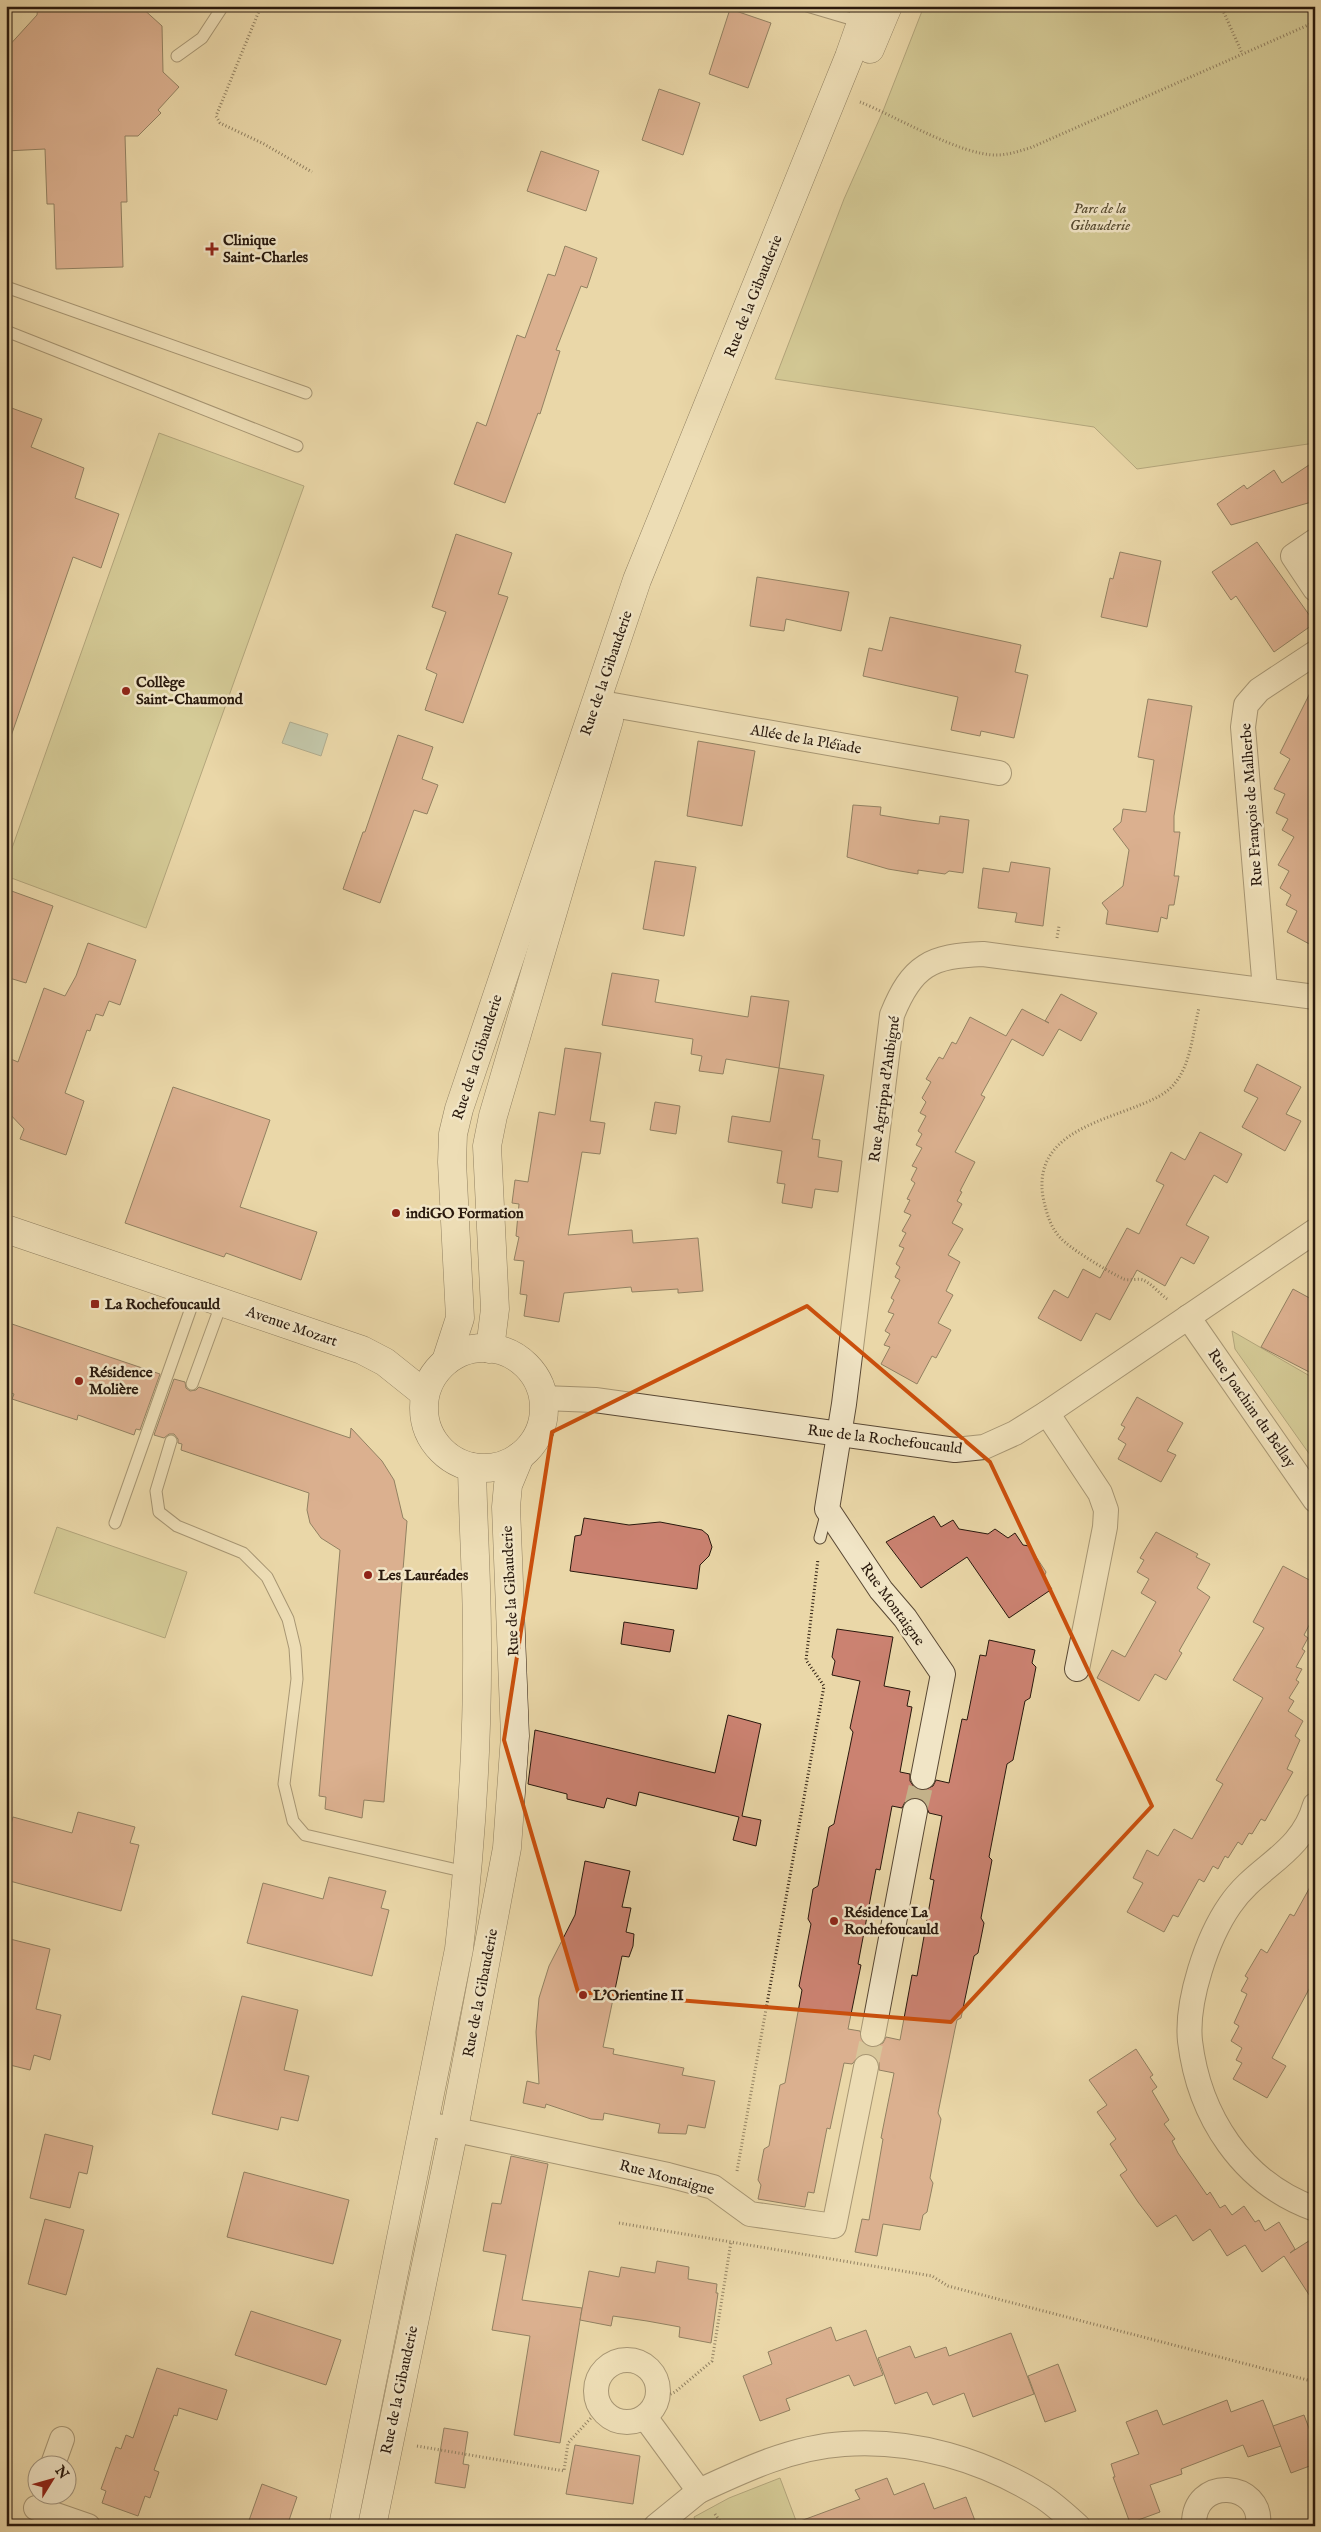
<svg xmlns="http://www.w3.org/2000/svg" width="1321" height="2532" viewBox="0 0 1321 2532" font-family="'IM FELL English',serif">
  <style>
    .green { fill: #bdbd83; stroke: #736b48 }
    .water { fill: #9ab8b1; stroke: #6d786f }
    .building { fill: #cb8271; stroke: #29190d; fill-rule: evenodd }
    .lines { fill: none; stroke-linecap: round; stroke-linejoin: round }
    .street-tunnel { stroke: #c3b189; stroke-width: 24; stroke-dasharray: 24 12; stroke-linecap: butt }
    .lane-casing { stroke: #594834; stroke-width: 13 }
    .street-casing { stroke: #594834; stroke-width: 26 }
    .secondary-casing { stroke: #29190d; stroke-width: 29 }
    .path { stroke: #29190d; stroke-width: 3; stroke-dasharray: 1 2.5; stroke-linecap: butt }
    .lane { stroke: #f1e5c6; stroke-width: 11 }
    .street { stroke: #f1e5c6; stroke-width: 24 }
    .secondary { stroke: #f1e5c6; stroke-width: 28 }
    .marked { fill: none; stroke: #cb4f0c; stroke-width: 4; stroke-linejoin: round }
    .poi-dot { fill: #8f2418; stroke: #f1e5c6; stroke-width: 2 }
    .labels { text-anchor: middle; stroke-width: 5; stroke-linejoin: round; paint-order: stroke }
    .park-label { font-size: 15px; font-style: italic; fill: #554a30; stroke: #f1e5c6 }
    .poi-label { font-size: 15px; font-weight: bold; fill: #29190d; stroke: #f1e5c6; text-anchor: start }
    .street-label { font-size: 15px; fill: #29190d; stroke: #f1e5c6 }
  </style>
  <rect width="100%" height="100%" fill="#ead7a8"/>
  <filter id="stains"><feTurbulence type="fractalNoise" baseFrequency=".004" numOctaves="4"/><feColorMatrix values="0 0 0 0 .2 0 0 0 0 .09 0 0 0 0 .02 0 0 0 .5 -.17"/></filter>
  <radialGradient id="worn" r=".72"><stop offset=".6" stop-color="#630" stop-opacity="0"/><stop offset="1" stop-color="#630" stop-opacity=".3"/></radialGradient>
  <g class="green">
    <polygon points="924,6 1315,6 1315,443 1137,469 1094,427 775,379 844,199 883,111"/>
    <polygon points="159,433 304,486 146,928 6,876 6,865"/>
    <polygon points="1232,1331 1315,1379 1315,1462 1235,1349"/>
    <polygon points="57,1527 187,1572 165,1638 34,1593"/>
    <polygon points="780,2478 798,2526 697,2526 694,2517 729,2498"/>
  </g>
  <polygon class="water" points="290,722 328,734 321,756 282,743"/>
  <g class="building">
    <polygon points="38,6 140,6 162,26 163,72 179,87 158,110 161,113 138,136 125,136 127,202 121,202 123,267 56,269 54,204 47,204 45,149 6,151 6,49 37,15"/>
    <polygon points="730,9 771,23 748,88 709,74"/>
    <polygon points="659,89 700,103 683,155 642,140"/>
    <polygon points="541,151 599,171 586,211 527,191"/>
    <polygon points="565,246 597,258 587,288 581,286 556,350 560,351 540,414 538,413 505,503 454,484 477,422 486,426 517,335 525,338 548,274 555,276"/>
    <polygon points="6,406 42,419 31,447 84,468 75,498 119,514 101,568 73,557 10,739 6,738"/>
    <polygon points="1315,461 1315,501 1231,525 1217,504 1244,485 1247,489 1274,470 1282,483"/>
    <polygon points="456,534 512,553 498,594 508,597 463,723 425,710 437,674 426,669 446,612 432,607"/>
    <polygon points="1257,542 1315,623 1274,652 1236,596 1231,600 1212,572"/>
    <polygon points="1120,552 1161,561 1147,627 1101,617 1110,578 1113,579"/>
    <polygon points="757,577 849,592 841,631 786,619 784,631 750,626"/>
    <polygon points="890,617 1021,645 1015,672 1028,675 1014,738 981,731 980,736 951,730 958,697 863,676 869,648 882,651"/>
    <polygon points="1315,683 1315,947 1287,932 1297,911 1286,905 1291,895 1280,888 1289,871 1278,865 1294,837 1282,830 1288,819 1276,813 1285,794 1274,789 1290,759 1280,753"/>
    <polygon points="1148,699 1192,706 1174,816 1174,832 1180,832 1174,876 1179,876 1174,905 1169,905 1167,919 1161,917 1158,932 1106,924 1108,911 1102,903 1123,886 1129,850 1113,829 1121,822 1123,809 1146,812 1154,760 1138,757"/>
    <polygon points="398,735 433,747 422,779 438,785 427,814 414,810 380,903 343,889 363,832 365,832"/>
    <polygon points="698,741 755,751 742,826 687,816"/>
    <polygon points="853,805 881,807 880,815 910,820 939,824 940,816 969,820 963,873 949,871 945,874 918,870 918,874 888,869 847,857"/>
    <polygon points="655,861 696,867 684,936 643,929"/>
    <polygon points="1011,862 1050,868 1043,926 1015,922 1017,913 978,908 983,868 1009,872"/>
    <polygon points="6,889 53,906 26,983 6,977"/>
    <polygon points="88,943 136,960 120,1005 109,1001 103,1016 96,1014 90,1031 87,1030 65,1093 84,1101 66,1155 20,1139 24,1129 6,1110 6,1057 18,1062 44,988 65,996 76,976"/>
    <polygon points="612,973 659,980 655,1002 748,1017 751,996 789,1001 779,1068 726,1059 723,1074 699,1071 702,1056 691,1054 693,1039 602,1025"/>
    <polygon points="1061,994 1097,1013 1081,1041 1059,1029 1043,1056 1012,1039 981,1095 985,1097 955,1152 975,1162 960,1191 962,1192 957,1201 962,1204 952,1223 963,1229 948,1255 960,1262 946,1291 953,1295 938,1323 951,1330 936,1358 932,1356 917,1384 881,1364 890,1347 884,1345 890,1334 885,1331 894,1314 888,1312 894,1300 891,1298 900,1280 895,1277 900,1267 896,1264 904,1248 899,1246 906,1233 902,1231 911,1215 904,1212 910,1200 907,1199 915,1183 911,1180 917,1168 912,1166 922,1148 916,1145 922,1134 918,1131 926,1116 920,1113 926,1102 922,1098 931,1082 926,1079 939,1057 943,1059 952,1042 956,1044 970,1017 1006,1036 1022,1009 1049,1023 1045,1021"/>
    <polygon points="565,1048 601,1053 590,1121 605,1123 600,1154 582,1152 568,1235 632,1230 633,1243 698,1238 703,1291 678,1293 678,1289 632,1292 631,1287 564,1293 559,1322 524,1316 527,1295 520,1294 524,1261 514,1260 519,1237 516,1236 519,1204 512,1203 515,1180 528,1182 539,1112 555,1115"/>
    <polygon points="1257,1064 1301,1087 1286,1114 1301,1121 1285,1151 1242,1127 1258,1098 1244,1091"/>
    <polygon points="779,1068 824,1075 812,1139 820,1140 818,1157 842,1161 838,1192 815,1189 812,1208 782,1203 785,1184 777,1183 782,1151 728,1142 732,1116 770,1122"/>
    <polygon points="173,1087 270,1120 240,1207 317,1232 301,1280 226,1253 224,1257 125,1223"/>
    <polygon points="655,1102 680,1106 676,1134 650,1130"/>
    <polygon points="1200,1132 1242,1154 1227,1183 1214,1175 1186,1225 1209,1237 1194,1264 1181,1257 1165,1286 1137,1270 1110,1320 1096,1313 1081,1341 1038,1318 1054,1290 1068,1298 1083,1269 1100,1278 1127,1228 1139,1234 1164,1185 1156,1181 1171,1152 1185,1160"/>
    <polygon points="1293,1289 1315,1301 1315,1375 1261,1347"/>
    <polygon points="6,1322 160,1374 140,1430 136,1429 134,1435 78,1415 77,1420 12,1399 14,1394 6,1391"/>
    <polygon points="174,1379 185,1382 186,1388 190,1391 196,1390 199,1387 350,1438 351,1428 382,1461 394,1480 403,1518 407,1521 384,1802 364,1800 362,1818 325,1809 326,1797 319,1796 340,1550 321,1538 310,1523 307,1510 309,1493 181,1450 182,1444 178,1443 178,1439 174,1434 169,1434 164,1438 154,1435"/>
    <polygon points="1137,1397 1183,1423 1167,1451 1176,1455 1161,1482 1118,1459 1126,1444 1118,1439 1125,1427 1121,1425"/>
    <polygon points="934,1516 941,1527 953,1520 959,1529 988,1534 995,1529 1008,1538 1015,1533 1023,1545 1029,1546 1046,1572 1044,1577 1052,1589 1009,1618 967,1557 921,1588 886,1542"/>
    <polygon points="584,1518 629,1525 660,1522 702,1530 708,1535 712,1547 709,1556 700,1565 697,1589 570,1571 575,1536 581,1535"/>
    <polygon points="1156,1532 1198,1554 1196,1557 1210,1564 1197,1588 1210,1597 1179,1651 1182,1653 1166,1680 1155,1674 1139,1701 1097,1678 1112,1650 1125,1657 1156,1602 1141,1593 1149,1579 1137,1572 1144,1560 1140,1558"/>
    <polygon points="1283,1566 1315,1583 1315,1614 1304,1635 1308,1638 1302,1649 1305,1651 1296,1667 1302,1669 1296,1680 1299,1682 1289,1698 1294,1701 1288,1711 1303,1721 1295,1736 1300,1740 1287,1769 1293,1772 1265,1821 1261,1819 1252,1834 1249,1833 1242,1845 1238,1842 1228,1858 1225,1856 1218,1869 1213,1866 1204,1882 1199,1879 1178,1917 1173,1915 1164,1932 1127,1912 1143,1883 1133,1878 1147,1850 1158,1856 1174,1829 1192,1839 1223,1784 1216,1780 1263,1698 1233,1680 1264,1628 1253,1622"/>
    <polygon points="624,1622 674,1630 670,1652 621,1644"/>
    <path d="M837 1629 893 1637 884 1686 910 1691 907 1706 912 1707 900 1772 910 1774V1781L914 1787 921 1791 933 1786 936 1780 949 1783 962 1719 967 1720 980 1655 986 1656 989 1640 1035 1650 1032 1663 1036 1667 1030 1698 1025 1701 1013 1760 1007 1764 989 1857 992 1860 981 1918 984 1923 978 1953 974 1956 961 2018 957 2020 955 2029 938 2113 941 2119 930 2178 933 2183 927 2212 923 2215 920 2230 883 2224 877 2256 855 2252 862 2219 869 2220 883 2139 881 2138 894 2073 879 2070V2062L869 2054H861L852 2064 844 2063 830 2129 827 2128 814 2193 808 2192 805 2207 758 2199 761 2185 758 2180 764 2149 769 2146 780 2085 785 2083 802 1990 799 1986 811 1924 808 1919 813 1889 818 1886 829 1827 834 1824 853 1732 850 1728 860 1681 832 1675 835 1661 832 1657ZM911 1798H918L924 1801 929 1813 942 1816 930 1879 934 1880 917 1976 912 1975 900 2040 886 2037 883 2043 871 2048 864 2044 860 2031 848 2029 861 1965 858 1964 876 1869 880 1870 892 1806 902 1808 905 1802Z"/>
    <polygon points="728,1715 761,1724 742,1816 761,1820 756,1846 733,1840 739,1817 639,1792 636,1806 607,1798 604,1808 567,1799 567,1794 528,1784 535,1730 715,1773"/>
    <polygon points="78,1812 135,1827 130,1843 139,1845 121,1911 6,1880 6,1841 13,1817 72,1833"/>
    <polygon points="585,1861 630,1871 622,1907 631,1908 626,1932 634,1934 633,1946 629,1957 622,1956 603,2047 614,2049 613,2054 684,2068 682,2075 715,2081 705,2128 688,2125 686,2134 658,2133 660,2124 604,2113 603,2120 591,2119 546,2104 545,2108 523,2103 527,2081 539,2084 536,2032 539,1998 549,1966 575,1915"/>
    <polygon points="329,1877 386,1891 381,1908 389,1910 372,1976 247,1943 263,1883 323,1899"/>
    <polygon points="1315,1878 1315,1978 1272,2058 1286,2066 1267,2098 1233,2079 1242,2063 1236,2060 1242,2048 1231,2041 1239,2026 1234,2023 1247,1994 1241,1991 1248,1978 1245,1976 1261,1949 1267,1953 1290,1914 1294,1916"/>
    <polygon points="6,1938 50,1949 36,2009 61,2015 50,2060 34,2055 30,2070 6,2064"/>
    <polygon points="242,1996 298,2010 284,2070 309,2076 298,2121 281,2117 278,2130 212,2114"/>
    <polygon points="1136,2049 1153,2075 1150,2077 1157,2087 1152,2091 1169,2120 1164,2124 1175,2139 1172,2141 1178,2153 1207,2195 1210,2192 1220,2208 1225,2205 1232,2215 1244,2206 1255,2222 1259,2220 1265,2231 1279,2222 1295,2249 1290,2253 1315,2237 1315,2304 1284,2256 1262,2272 1245,2245 1227,2256 1210,2229 1193,2241 1176,2215 1157,2227 1138,2202 1120,2175 1127,2170 1110,2144 1116,2139 1097,2112 1107,2105 1089,2080"/>
    <polygon points="45,2134 93,2146 87,2174 79,2172 70,2208 30,2198"/>
    <polygon points="511,2156 548,2164 522,2300 582,2308 560,2443 514,2435 530,2336 492,2330 506,2255 483,2251 492,2203 501,2204"/>
    <polygon points="244,2172 349,2200 333,2264 227,2237"/>
    <polygon points="45,2219 84,2230 66,2295 28,2284"/>
    <polygon points="657,2261 689,2267 688,2279 717,2284 716,2293 718,2293 711,2343 679,2337 680,2327 647,2321 613,2316 611,2326 580,2320 589,2271 619,2277 621,2267 655,2273"/>
    <polygon points="251,2311 341,2340 326,2385 235,2355"/>
    <polygon points="831,2327 836,2341 866,2330 883,2375 854,2386 849,2375 786,2399 790,2410 760,2421 743,2376 772,2364 768,2352"/>
    <polygon points="1011,2333 1034,2394 973,2417 964,2393 933,2405 927,2392 895,2404 878,2358 910,2346 915,2358 946,2347 949,2356"/>
    <polygon points="1058,2364 1076,2411 1045,2422 1028,2376"/>
    <polygon points="157,2368 227,2390 217,2420 179,2408 177,2416 174,2415 154,2470 159,2472 150,2498 145,2496 138,2516 102,2503 106,2491 101,2489 116,2447 121,2449 126,2435 133,2438"/>
    <polygon points="1227,2400 1231,2412 1263,2400 1281,2446 1248,2457 1243,2445 1181,2469 1182,2474 1150,2485 1160,2512 1130,2523 1113,2477 1115,2477 1111,2464 1139,2454 1126,2422 1157,2410 1163,2425"/>
    <polygon points="1304,2415 1315,2444 1315,2464 1291,2473 1273,2426"/>
    <polygon points="444,2428 468,2432 463,2464 469,2465 465,2488 435,2483"/>
    <polygon points="575,2445 640,2456 633,2504 566,2494"/>
    <polygon points="887,2478 894,2495 924,2483 934,2509 966,2497 977,2526 796,2526 795,2523 860,2499 855,2490"/>
    <polygon points="262,2484 297,2497 287,2526 247,2526"/>
  </g>
  <g class="lines">
    <g class="street-tunnel">
      <polyline points="915,1811 923,1777"/>
      <polyline points="866,2067 873,2034"/>
    </g>
    <defs>
      <g id="lane">
        <polyline points="807,6 861,22"/>
        <polyline points="177,56 202,38 223,6"/>
        <polyline points="6,287 306,393"/>
        <polyline points="6,331 297,446"/>
        <polyline points="192,1384 222,1302"/>
        <polyline points="171,1441 156,1491 159,1512 177,1526 243,1553 267,1577 288,1619 295,1648 297,1679 284,1784 293,1821 305,1835 466,1872"/>
        <polyline points="115,1523 196,1294"/>
        <polyline points="820,1538 827,1511"/>
      </g>
      <g id="street">
        <polyline points="1315,541 1293,556 1315,589"/>
        <polyline points="613,705 999,773"/>
        <polyline points="1265,990 1243,727 1246,705 1259,690 1315,653"/>
        <polyline points="1188,1317 1315,1500"/>
        <polyline points="543,1398 595,1400 955,1450 984,1447 1015,1433 1047,1413 1315,1231"/>
        <polyline points="1047,1413 1100,1493 1106,1510 1105,1527 1077,1669"/>
        <path d="M923 1777 943 1674 905 1618 881 1590 827 1509 844 1404 892 1015C912 965 931 956 983 954L1315 997"/>
        <path d="M1315 1805C1301 1855 1256 1866 1230 1905 1207 1938 1186 2001 1190 2041 1199 2116 1242 2183 1315 2209"/>
        <polyline points="873,2034 915,1811"/>
        <polyline points="423,2123 668,2175 713,2187 750,2214 834,2226 866,2067"/>
        <circle cx="627" cy="2391" r="31"/>
        <path d="M645 2417 699 2491C744 2470 793 2447 844 2444 914 2439 984 2460 1043 2497 1055 2505 1067 2516 1078 2526"/>
        <polyline points="53,2464 62,2439"/>
        <polyline points="36,2508 88,2526"/>
        <polyline points="656,2526 699,2491"/>
        <path d="M1194 2526C1192 2475 1264 2481 1258 2526"/>
      </g>
      <g id="secondary">
        <polyline points="870,49 888,6"/>
        <polyline points="6,1229 362,1350 385,1362 425,1394"/>
        <circle cx="484" cy="1408" r="60"/>
        <polyline points="490,1349 495,1309 487,1146 493,1116 609,720"/>
        <polyline points="446,1361 460,1318 452,1162 453,1134 459,1109 637,580 849,57 867,6"/>
        <path d="M343 2526 459 1949C471 1846 478 1742 477 1638 477 1581 473 1524 472 1467"/>
        <polyline points="372,2526 454,2129 507,1848 515,1736 506,1507 508,1485 520,1456"/>
      </g>
    </defs>
    <use href="#lane" class="lane-casing"/>
    <use href="#street" class="street-casing"/>
    <use href="#secondary" class="secondary-casing"/>
    <g class="path">
      <polyline points="261,6 216,116 220,123 264,144 312,172"/>
      <polyline points="1221,6 1242,53"/>
      <path d="M860 102C895 116 962 156 997 155 1008 155 1019 151 1030 148L1315 22"/>
      <polyline points="1057,938 1059,926"/>
      <path d="M1167 1299C1160 1294 1151 1283 1143 1280 1138 1278 1130 1281 1124 1279 1112 1274 1076 1252 1066 1243 1051 1231 1047 1215 1043 1197 1033 1136 1096 1123 1140 1105 1152 1100 1167 1094 1175 1083 1191 1064 1193 1031 1199 1008"/>
      <polyline points="737,2171 824,1686 806,1660 818,1559"/>
      <polyline points="619,2223 932,2276 948,2286 1315,2382"/>
      <polyline points="664,2397 675,2392 712,2361 731,2242"/>
      <polyline points="417,2446 564,2471 568,2443 600,2408"/>
      <polyline points="715,2514 723,2526"/>
    </g>
    <use href="#lane" class="lane"/>
    <use href="#street" class="street"/>
    <use href="#secondary" class="secondary"/>
  </g>
  <path d="M0 0H1321V2532H0ZM807 1306 990 1462 1152 1806 951 2022 578 1992 504 1740 552 1432Z" fill="#ead7a8" fill-opacity=".55" fill-rule="evenodd"/>
  <path class="marked" d="M807 1306 990 1462 1152 1806 951 2022 578 1992 504 1740 552 1432Z"/>
  <g class="poi-dot">
    <path d="M209.5 241.5h5v5h5v5h-5v5h-5v-5h-5v-5h5z"/>
    <circle cx="126" cy="691" r="5"/>
    <circle cx="396" cy="1213" r="5"/>
    <rect x="90" y="1299" width="10" height="10" rx="2.5"/>
    <circle cx="79" cy="1381" r="5"/>
    <circle cx="368" cy="1575" r="5"/>
    <circle cx="834" cy="1921" r="5"/>
    <circle cx="583" cy="1995" r="5"/>
  </g>
  <g class="labels">
    <g class="park-label">
      <text x="1100" y="213">Parc de la<tspan x="1100" dy="17">Gibauderie</tspan></text>
    </g>
    <g class="poi-label">
      <text x="223" y="245">Clinique<tspan x="223" dy="17">Saint-Charles</tspan></text>
      <text x="136" y="687">Collège<tspan x="136" dy="17">Saint-Chaumond</tspan></text>
      <text x="406" y="1218">indiGO Formation</text>
      <text x="105" y="1309">La Rochefoucauld</text>
      <text x="89" y="1377">Résidence<tspan x="89" dy="17">Molière</tspan></text>
      <text x="378" y="1580">Les Lauréades</text>
      <text x="844" y="1917">Résidence La<tspan x="844" dy="17">Rochefoucauld</tspan></text>
      <text x="593" y="2000">L'Orientine II</text>
    </g>
    <g class="street-label">
      <text transform="translate(753 296) rotate(-68)" y="5">Rue de la Gibauderie</text>
      <text transform="translate(606 673) rotate(-71)" y="5">Rue de la Gibauderie</text>
      <text transform="translate(806 739) rotate(10)" y="5">Allée de la Pléïade</text>
      <text transform="translate(1251 805) rotate(-94)" y="5">Rue François de Malherbe</text>
      <text transform="translate(477 1057) rotate(-72)" y="5">Rue de la Gibauderie</text>
      <text transform="translate(884 1089) rotate(-82)" y="5">Rue Agrippa d'Aubigné</text>
      <text transform="translate(292 1326) rotate(19)" y="5">Avenue Mozart</text>
      <text transform="translate(1252 1408) rotate(55)" y="5">Rue Joachim du Bellay</text>
      <text transform="translate(885 1439) rotate(7)" y="5">Rue de la Rochefoucauld</text>
      <text transform="translate(510 1591) rotate(-93)" y="5">Rue de la Gibauderie</text>
      <text transform="translate(893 1604) rotate(54)" y="5">Rue Montaigne</text>
      <text transform="translate(480 1993) rotate(-79)" y="5">Rue de la Gibauderie</text>
      <text transform="translate(667 2177) rotate(15)" y="5">Rue Montaigne</text>
      <text transform="translate(399 2390) rotate(-78)" y="5">Rue de la Gibauderie</text>
    </g>
  </g>
  <rect width="1321" height="2532" fill="none" stroke="#ead7a8" stroke-width="25"/>
  <rect x="8" y="8" width="1306" height="2517" fill="none" stroke="#29190d" stroke-width="2.5"/>
  <rect x="12" y="12" width="1296" height="2507" fill="none" stroke="#29190d"/>
  <g transform="translate(52 2480) rotate(53)"><circle r="24" fill="#f1e5c6" stroke="#a1937c"/>
  <path d="M0-4L9 19L0 12L-9 19Z" fill="#8f2418"/>
  <text y="-8" font-size="14" font-weight="bold" text-anchor="middle" fill="#29190d">N</text>
  </g>
  <rect width="100%" height="100%" filter="url(#stains)"/>
  <rect width="100%" height="100%" fill="url(#worn)"/>
</svg>
